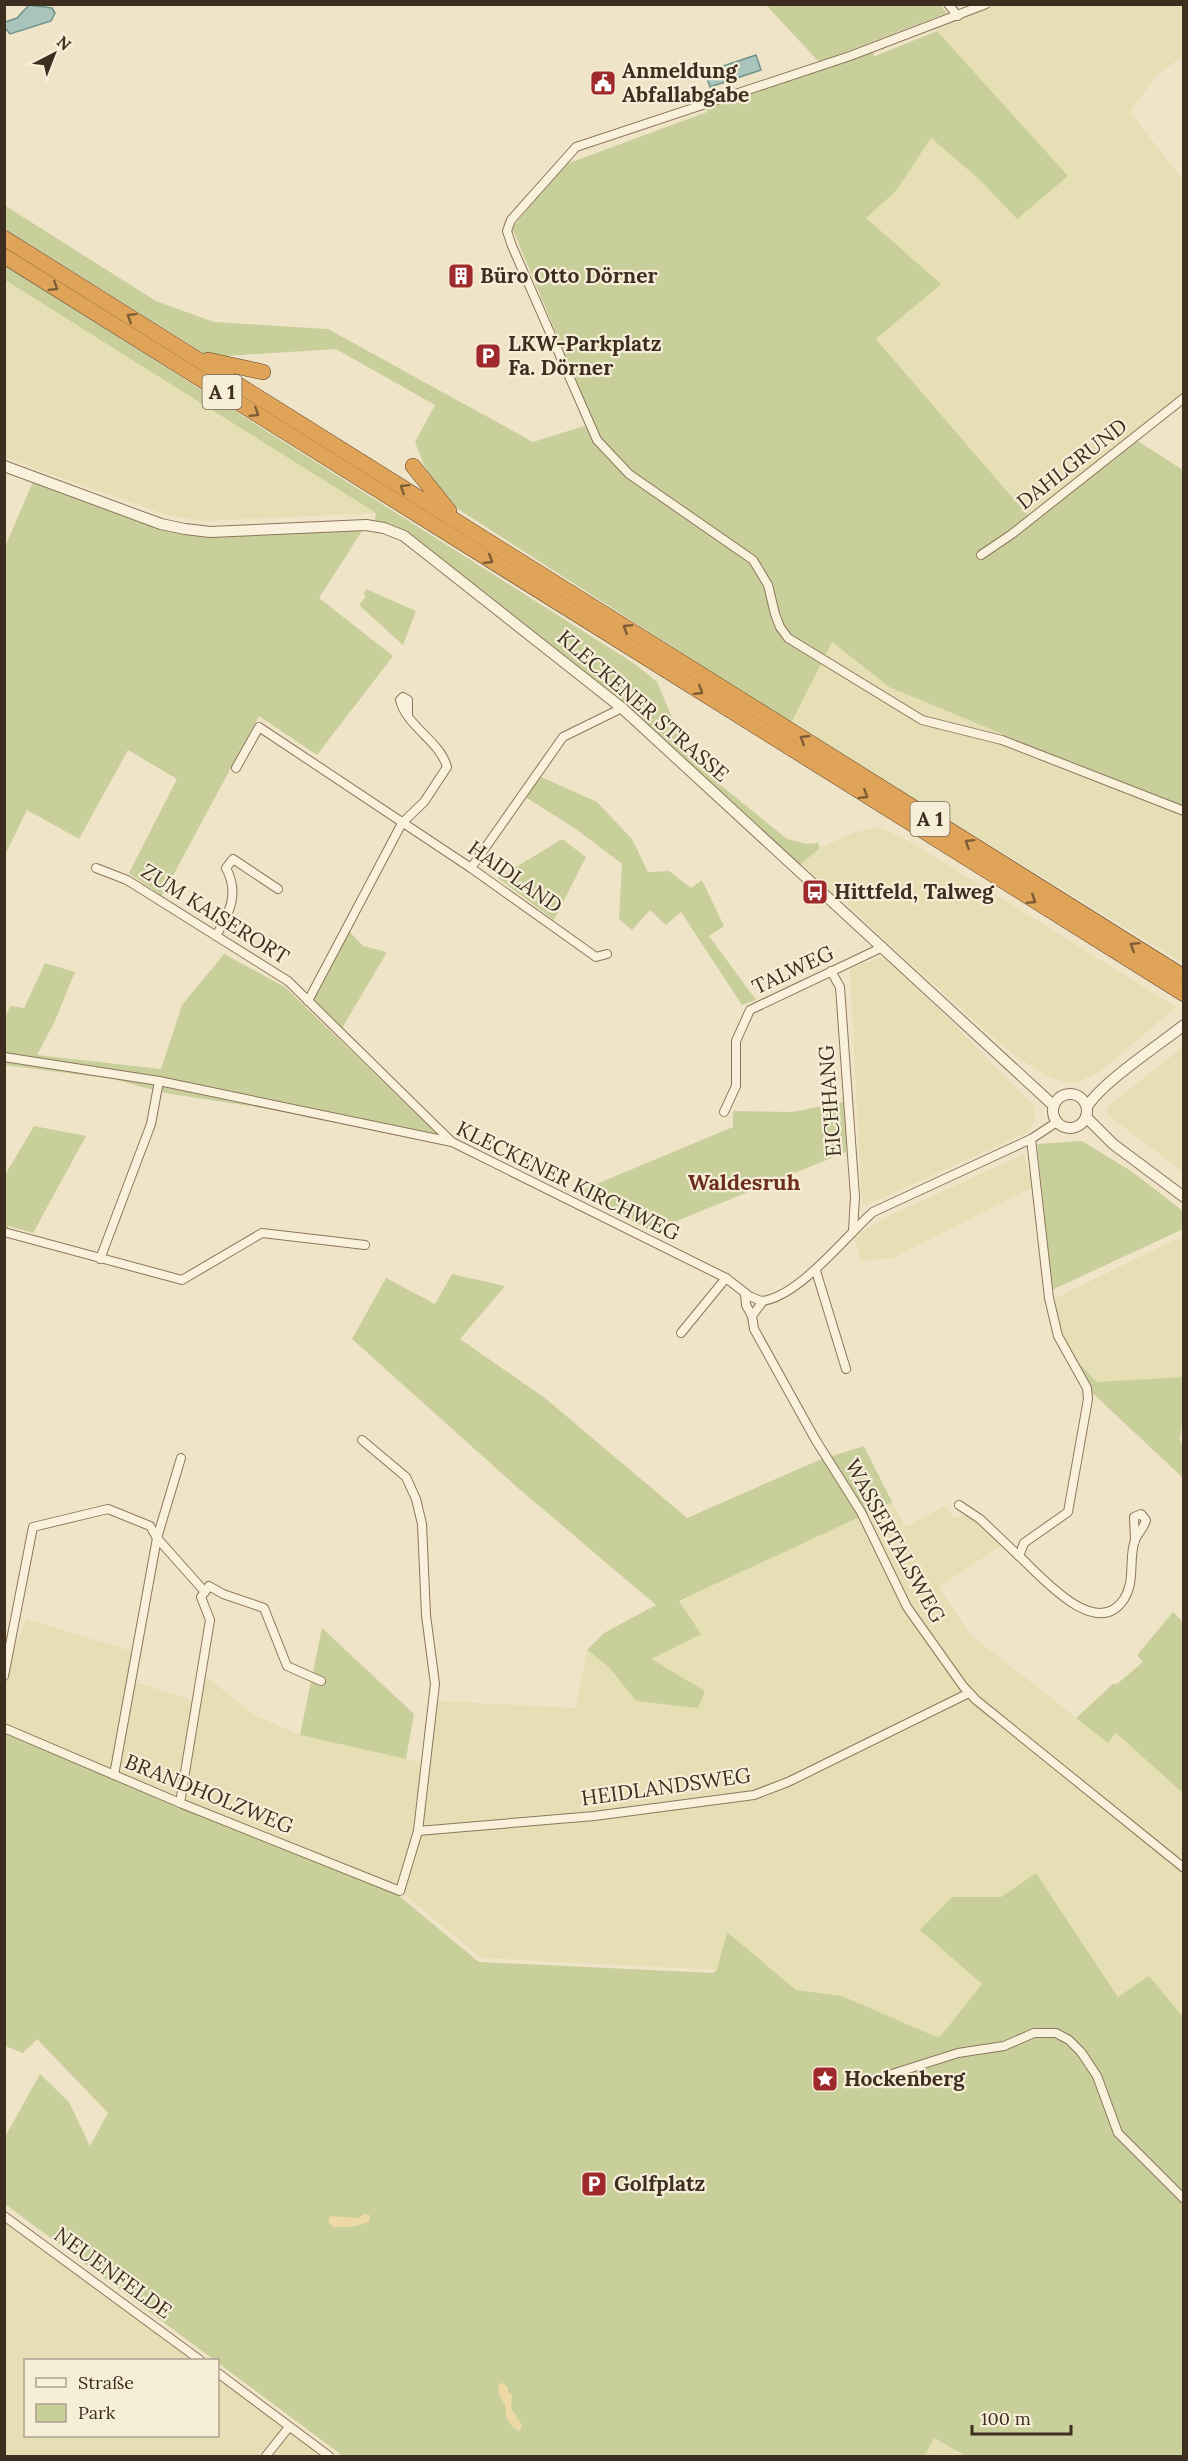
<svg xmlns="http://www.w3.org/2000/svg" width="1188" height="2461" viewBox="0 0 1188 2461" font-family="Lora,serif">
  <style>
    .farmland { fill: #e6deb5 }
    .green { fill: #c9cf9b }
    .sand { fill: #ecd9a5 }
    .water { fill: #a9c4bc; stroke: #6f938a; stroke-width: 1.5 }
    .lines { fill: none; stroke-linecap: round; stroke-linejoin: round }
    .minor-casing { stroke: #8d765c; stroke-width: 10 }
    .tertiary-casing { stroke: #8d765c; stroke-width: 12 }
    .motorway-casing { stroke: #5b4430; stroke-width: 16 }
    .minor { stroke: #faf1dc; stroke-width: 8 }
    .tertiary { stroke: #faf1dc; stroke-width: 10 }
    .motorway { stroke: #e0a458; stroke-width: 15 }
    .oneway { stroke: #7e5d36 }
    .labels { text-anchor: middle; stroke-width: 4.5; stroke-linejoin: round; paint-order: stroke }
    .shield { fill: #f7eed8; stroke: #756857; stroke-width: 1.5 }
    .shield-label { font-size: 20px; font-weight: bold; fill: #3d2e20 }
    .poi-label { font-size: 21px; font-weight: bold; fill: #3d2e20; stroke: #f7eed8; text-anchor: start }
    .street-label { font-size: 21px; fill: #3d2e20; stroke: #f7eed8 }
    .neighbourhood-label { font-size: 22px; font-weight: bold; fill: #6b2e1e; stroke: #f7eed8 }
  </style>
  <rect width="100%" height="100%" fill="#f0e4c8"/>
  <g class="farmland">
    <polygon points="988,5 1183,5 1183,56 1157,75 1130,112 1183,180 1183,398 1031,519 876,338 910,311 866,218 896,191 931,138 980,180 1015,217 1067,176 932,26"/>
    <polygon points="4,280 376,513 204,521 167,515 5,458"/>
    <polygon points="831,642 889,687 1183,809 1183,963 791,723"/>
    <polygon points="878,827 909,841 1176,1007 1098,1073 1077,1082 1062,1082 1044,1074 1017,1057 983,1029 801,863 820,848 853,833"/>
    <polygon points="881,957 886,958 907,977 1033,1105 1036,1119 1028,1132 862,1207 850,969"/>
    <polygon points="1183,1047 1183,1172 1109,1116 1106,1108"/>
    <polygon points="1024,1154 1033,1187 892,1258 861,1261 854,1236 889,1216"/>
    <polygon points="1183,1238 1183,1377 1097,1382 1055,1339 1052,1300 1174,1240"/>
    <polygon points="892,1502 906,1527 945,1506 954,1518 969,1514 1001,1546 939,1587 971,1635 1107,1742 1116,1733 1183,1793 1183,2017 1149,1977 1119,1997 1036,1873 1001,1897 952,1897 920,1930 982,1984 939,2038 842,1996 796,1990 728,1933 717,1970 481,1958 400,1891 180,1801 5,1724 4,1623 13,1653 26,1619 131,1651 128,1680 197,1702 204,1675 254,1715 300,1735 423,1763 439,1701 576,1708 587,1650 609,1667 636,1701 705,1691 650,1659 679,1602"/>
    <polygon points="4,2223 192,2360 26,2360 26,2436 218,2436 218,2379 322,2456 5,2456"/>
    <polygon points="933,2438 966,2456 925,2456"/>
  </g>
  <g class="green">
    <polygon points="940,5 947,13 819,62 766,5"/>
    <polygon points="937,31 1068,176 1017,219 980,180 931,138 896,191 866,218 941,284 876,339 1031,519 1133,438 1183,470 1183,809 889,687 832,642 791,723 444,500 423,463 415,442 435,405 336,349 210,357 5,229 4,205 156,301 214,322 328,329 533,442 594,423 512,228 549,182 569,163 707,112 705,106 870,49 875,56"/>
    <polygon points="4,265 635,664 657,682 690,760 787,839 807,844 818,843 820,848 797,867 622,708 415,542 374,525 376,513 5,280"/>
    <polygon points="35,477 185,530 366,525 319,598 393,656 317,755 259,716 162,896 129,873 177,779 128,750 79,839 27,810 5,855 4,549"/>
    <polygon points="366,589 416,611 403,645 359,605 366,596 363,594"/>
    <polygon points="539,776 597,802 632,839 648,872 669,871 691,888 702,880 724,926 709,936 756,1000 742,1005 681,912 666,925 650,910 632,930 619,919 622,864 576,829 525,797"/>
    <polygon points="562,839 586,857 554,920 498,878"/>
    <polygon points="346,928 363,946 387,952 341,1030 308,1001"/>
    <polygon points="224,954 285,987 438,1135 165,1093 113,1079 5,1065 5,1018 10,1006 24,1008 45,963 75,972 54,1023 37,1055 161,1069 182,1005"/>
    <polygon points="848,1101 846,1152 652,1231 575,1193 733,1127 733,1111 792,1112"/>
    <polygon points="34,1126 86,1136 33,1233 9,1226 5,1233 5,1175"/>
    <polygon points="1082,1141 1131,1171 1183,1211 1183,1231 1181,1230 1052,1290 1037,1144"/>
    <polygon points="452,1274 505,1286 460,1339 545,1398 687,1518 817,1461 864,1446 892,1502 679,1601 701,1634 651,1659 705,1691 698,1708 636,1701 609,1667 587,1650 604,1633 656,1605 518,1488 352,1339 386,1278 435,1304"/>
    <polygon points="1052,1336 1097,1382 1183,1377 1184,1409 1180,1439 1183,1450 1183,1478 1087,1388 1072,1362"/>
    <polygon points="1173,1612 1183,1622 1183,1793 1116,1733 1108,1743 1076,1718 1113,1684 1117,1684 1143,1662 1137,1655"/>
    <polygon points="322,1628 414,1714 406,1759 300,1735"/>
    <polygon points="4,1732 398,1895 479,1962 713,1973 717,1970 727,1932 796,1990 842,1996 939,2038 982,1984 920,1930 952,1897 1001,1897 1036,1873 1118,1997 1149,1976 1183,2017 1183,2456 966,2456 934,2438 925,2456 343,2456 218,2363 218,2360 214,2360 5,2204 5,2137 40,2074 69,2102 90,2146 108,2113 37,2039 23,2053 5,2046"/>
  </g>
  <g class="sand">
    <path d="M364 2214 370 2215 369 2222C364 2223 355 2227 349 2227 343 2227 340 2226 334 2228L328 2222 330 2216 358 2218Z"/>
    <polygon points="503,2383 508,2387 508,2392 512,2395 511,2408 522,2425 520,2431 514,2428 506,2418 506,2408 498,2391 499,2384"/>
  </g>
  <g class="water">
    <polygon points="29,5 52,8 55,13 51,21 10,34 5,28 5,22 17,18"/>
    <polygon points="756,55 761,70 710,87 705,72"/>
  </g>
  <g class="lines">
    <defs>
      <g id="minor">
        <polyline points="948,4 958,16"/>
        <polyline points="986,4 850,56 576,147 511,220 507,231 512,246 597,440 629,474 753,560 768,585 775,614 780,627 788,638 922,720 1002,740 1184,811"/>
        <polyline points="981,555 1012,534 1184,398"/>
        <polyline points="236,768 259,727 471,868 596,957 607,954"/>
        <polyline points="96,868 127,880 288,981 452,1142"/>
        <polyline points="471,868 563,737 622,708"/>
        <path d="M216 936C229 913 240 894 226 868L233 859 278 889"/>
        <polyline points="831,971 840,987 855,1197 853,1230"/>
        <path d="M308 1001 402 823 424 802 447 767C440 741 406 726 400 700L403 697 408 700V714"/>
        <path d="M4 1057 159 1081 452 1142 726 1278 749 1296 761 1301C798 1298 846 1236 873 1212L1031 1139 1057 1122"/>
        <polyline points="724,1112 736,1086 736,1041 750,1010 883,947"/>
        <path d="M1031 1139 1049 1298 1058 1336 1087 1388 1088 1399 1068 1512 1024 1543 1019 1556C1040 1575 1096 1642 1124 1599 1136 1580 1128 1559 1135 1540 1138 1533 1144 1528 1146 1520L1141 1514 1134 1517 1135 1541"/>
        <polyline points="4,1232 182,1280 262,1233 365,1245"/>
        <polyline points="100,1259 151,1124 159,1081"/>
        <polyline points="816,1271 846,1369"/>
        <polyline points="745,1293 746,1305 752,1316"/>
        <polyline points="763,1301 752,1316 754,1329 815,1439 861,1512 907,1607 963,1686 976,1700 1184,1868"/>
        <polyline points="681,1333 726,1278"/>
        <polyline points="959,1505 980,1519 1019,1556"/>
        <polyline points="4,1676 33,1527 108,1509 150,1526 157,1538 205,1592"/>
        <polyline points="4,1728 180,1803 400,1891 418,1831 435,1684 426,1615 422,1524 416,1499 406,1477 362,1440"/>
        <polyline points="114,1775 157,1538 181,1458"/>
        <polyline points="180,1803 210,1620 201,1597 209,1586 223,1594 264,1608 287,1666 321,1681"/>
        <polyline points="418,1831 594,1816 754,1795 788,1782 969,1693"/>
        <polyline points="892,2074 958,2053 1004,2046 1034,2033 1056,2033 1069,2040 1081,2052 1097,2076 1118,2133 1184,2199"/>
        <polyline points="4,2216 200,2360"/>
        <polyline points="218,2373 329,2456"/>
        <polyline points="266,2456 289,2427"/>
      </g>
      <g id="tertiary">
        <polyline points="4,466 161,524 185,529 210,532 366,525 384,528 404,536 622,708 1053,1105"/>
        <circle cx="1070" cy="1111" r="17"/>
        <path d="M1087 1107C1101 1083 1159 1045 1184 1025"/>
        <polyline points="1086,1117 1113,1144 1184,1197"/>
      </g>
      <g id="motorway">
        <polyline points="4,238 1184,977"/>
        <polyline points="4,256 1184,994"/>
        <polyline points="208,360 263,372"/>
        <polyline points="413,466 449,511"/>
      </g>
    </defs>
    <use href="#minor" class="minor-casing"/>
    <use href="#tertiary" class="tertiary-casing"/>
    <use href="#motorway" class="motorway-casing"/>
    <use href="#minor" class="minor"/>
    <use href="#tertiary" class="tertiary"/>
    <use href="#motorway" class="motorway"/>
  </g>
  <defs><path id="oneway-chevron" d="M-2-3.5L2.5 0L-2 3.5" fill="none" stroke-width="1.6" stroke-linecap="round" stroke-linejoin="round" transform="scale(1.5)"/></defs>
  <g class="oneway">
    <use href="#oneway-chevron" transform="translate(54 287) rotate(32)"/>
    <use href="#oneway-chevron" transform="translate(131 317) rotate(-148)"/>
    <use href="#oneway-chevron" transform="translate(255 413) rotate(32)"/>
    <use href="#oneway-chevron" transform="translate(404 488) rotate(-148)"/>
    <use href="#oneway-chevron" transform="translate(489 560) rotate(32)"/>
    <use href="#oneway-chevron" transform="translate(627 628) rotate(-148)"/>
    <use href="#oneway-chevron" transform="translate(699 691) rotate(32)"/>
    <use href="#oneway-chevron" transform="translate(804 739) rotate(-148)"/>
    <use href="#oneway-chevron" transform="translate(864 795) rotate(32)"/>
    <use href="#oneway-chevron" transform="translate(969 843) rotate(-148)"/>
    <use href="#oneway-chevron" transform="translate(1032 900) rotate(32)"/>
    <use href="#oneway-chevron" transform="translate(1134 946) rotate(-148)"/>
  </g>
  <defs>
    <symbol id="civic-square" viewBox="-11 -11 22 22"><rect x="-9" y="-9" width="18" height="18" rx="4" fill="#9e2a2b" stroke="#f7eed8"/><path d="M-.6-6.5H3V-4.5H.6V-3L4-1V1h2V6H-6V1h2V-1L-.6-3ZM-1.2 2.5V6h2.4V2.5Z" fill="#fff"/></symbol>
    <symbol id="building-square" viewBox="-11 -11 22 22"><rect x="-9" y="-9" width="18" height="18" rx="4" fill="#9e2a2b" stroke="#f7eed8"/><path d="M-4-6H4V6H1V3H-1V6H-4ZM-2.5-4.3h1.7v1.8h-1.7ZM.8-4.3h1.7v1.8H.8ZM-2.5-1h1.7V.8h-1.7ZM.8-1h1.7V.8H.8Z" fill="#fff"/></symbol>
    <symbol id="parking-square" viewBox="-11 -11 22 22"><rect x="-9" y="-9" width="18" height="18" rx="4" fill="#9e2a2b" stroke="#f7eed8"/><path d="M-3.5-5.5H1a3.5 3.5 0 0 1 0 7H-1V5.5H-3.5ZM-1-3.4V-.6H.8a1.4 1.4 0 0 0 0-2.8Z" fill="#fff"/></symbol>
    <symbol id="bus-square" viewBox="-11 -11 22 22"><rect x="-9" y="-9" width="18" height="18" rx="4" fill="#9e2a2b" stroke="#f7eed8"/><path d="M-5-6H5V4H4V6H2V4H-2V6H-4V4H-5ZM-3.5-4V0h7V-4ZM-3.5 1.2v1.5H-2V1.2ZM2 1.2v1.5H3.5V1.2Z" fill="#fff"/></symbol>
    <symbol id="sight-square" viewBox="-11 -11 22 22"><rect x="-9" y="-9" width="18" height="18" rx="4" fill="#9e2a2b" stroke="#f7eed8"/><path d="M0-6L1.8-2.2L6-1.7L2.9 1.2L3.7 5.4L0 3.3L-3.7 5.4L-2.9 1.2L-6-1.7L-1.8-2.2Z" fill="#fff"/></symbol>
  </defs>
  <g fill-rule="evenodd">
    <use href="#civic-square" x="588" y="68" width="30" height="30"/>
    <use href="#building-square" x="446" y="261" width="30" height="30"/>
    <use href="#parking-square" x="473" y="341" width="30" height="30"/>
    <use href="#bus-square" x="800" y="877" width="30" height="30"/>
    <use href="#sight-square" x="810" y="2064" width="30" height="30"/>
    <use href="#parking-square" x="579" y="2169" width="30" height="30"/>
  </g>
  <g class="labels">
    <g class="shield">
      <rect x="202.5" y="375" width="39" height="34" rx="4.5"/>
      <rect x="910.5" y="802" width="39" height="34" rx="4.5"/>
    </g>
    <g class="shield-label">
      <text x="222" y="399">A 1</text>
      <text x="930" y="826">A 1</text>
    </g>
    <g class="poi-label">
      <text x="622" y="78">Anmeldung<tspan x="622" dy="24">Abfallabgabe</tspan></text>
      <text x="480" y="283">Büro Otto Dörner</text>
      <text x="508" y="351">LKW-Parkplatz<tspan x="508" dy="24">Fa. Dörner</tspan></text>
      <text x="834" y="899">Hittfeld, Talweg</text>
      <text x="844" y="2086">Hockenberg</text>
      <text x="614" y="2191">Golfplatz</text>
    </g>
    <g class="street-label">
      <text transform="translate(1072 464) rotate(-38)" y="7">DAHLGRUND</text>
      <text transform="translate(643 706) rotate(41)" y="7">KLECKENER STRASSE</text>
      <text transform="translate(515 877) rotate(35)" y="7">HAIDLAND</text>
      <text transform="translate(215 914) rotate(32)" y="7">ZUM KAISERORT</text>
      <text transform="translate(793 970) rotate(-25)" y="7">TALWEG</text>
      <text transform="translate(830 1101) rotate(-94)" y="7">EICHHANG</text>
      <text transform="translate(568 1181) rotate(26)" y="7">KLECKENER KIRCHWEG</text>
      <text transform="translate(895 1541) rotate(61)" y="7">WASSERTALSWEG</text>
      <text transform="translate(666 1787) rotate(-8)" y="7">HEIDLANDSWEG</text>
      <text transform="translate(209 1794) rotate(22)" y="7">BRANDHOLZWEG</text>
      <text transform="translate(113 2273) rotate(36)" y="7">NEUENFELDE</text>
    </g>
    <g class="neighbourhood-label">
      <text x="744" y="1190">Waldesruh</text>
    </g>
  </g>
  <rect width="1188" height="2461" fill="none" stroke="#3d2e20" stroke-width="12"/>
  <rect x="24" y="2359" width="195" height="78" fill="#f7eed8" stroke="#ada18e" stroke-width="1.5"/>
  <rect x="36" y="2378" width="30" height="9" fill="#faf1dc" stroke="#ada18e" stroke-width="1.5"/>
  <text x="78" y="2389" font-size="18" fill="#3d2e20">Straße</text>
  <rect x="36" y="2404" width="30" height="18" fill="#c9cf9b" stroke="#ada18e" stroke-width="1.5"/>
  <text x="78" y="2419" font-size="18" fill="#3d2e20">Park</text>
  <g transform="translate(54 54) rotate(42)" stroke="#f7eed8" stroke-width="4.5" paint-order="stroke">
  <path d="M0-4.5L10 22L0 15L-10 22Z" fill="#3d2e20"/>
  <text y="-9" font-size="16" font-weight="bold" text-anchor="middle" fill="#3d2e20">N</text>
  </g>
  <path d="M972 2425v9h99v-9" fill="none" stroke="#3d2e20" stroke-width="3"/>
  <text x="981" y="2425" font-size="18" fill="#3d2e20" stroke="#f7eed8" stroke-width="4.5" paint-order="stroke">100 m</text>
</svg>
